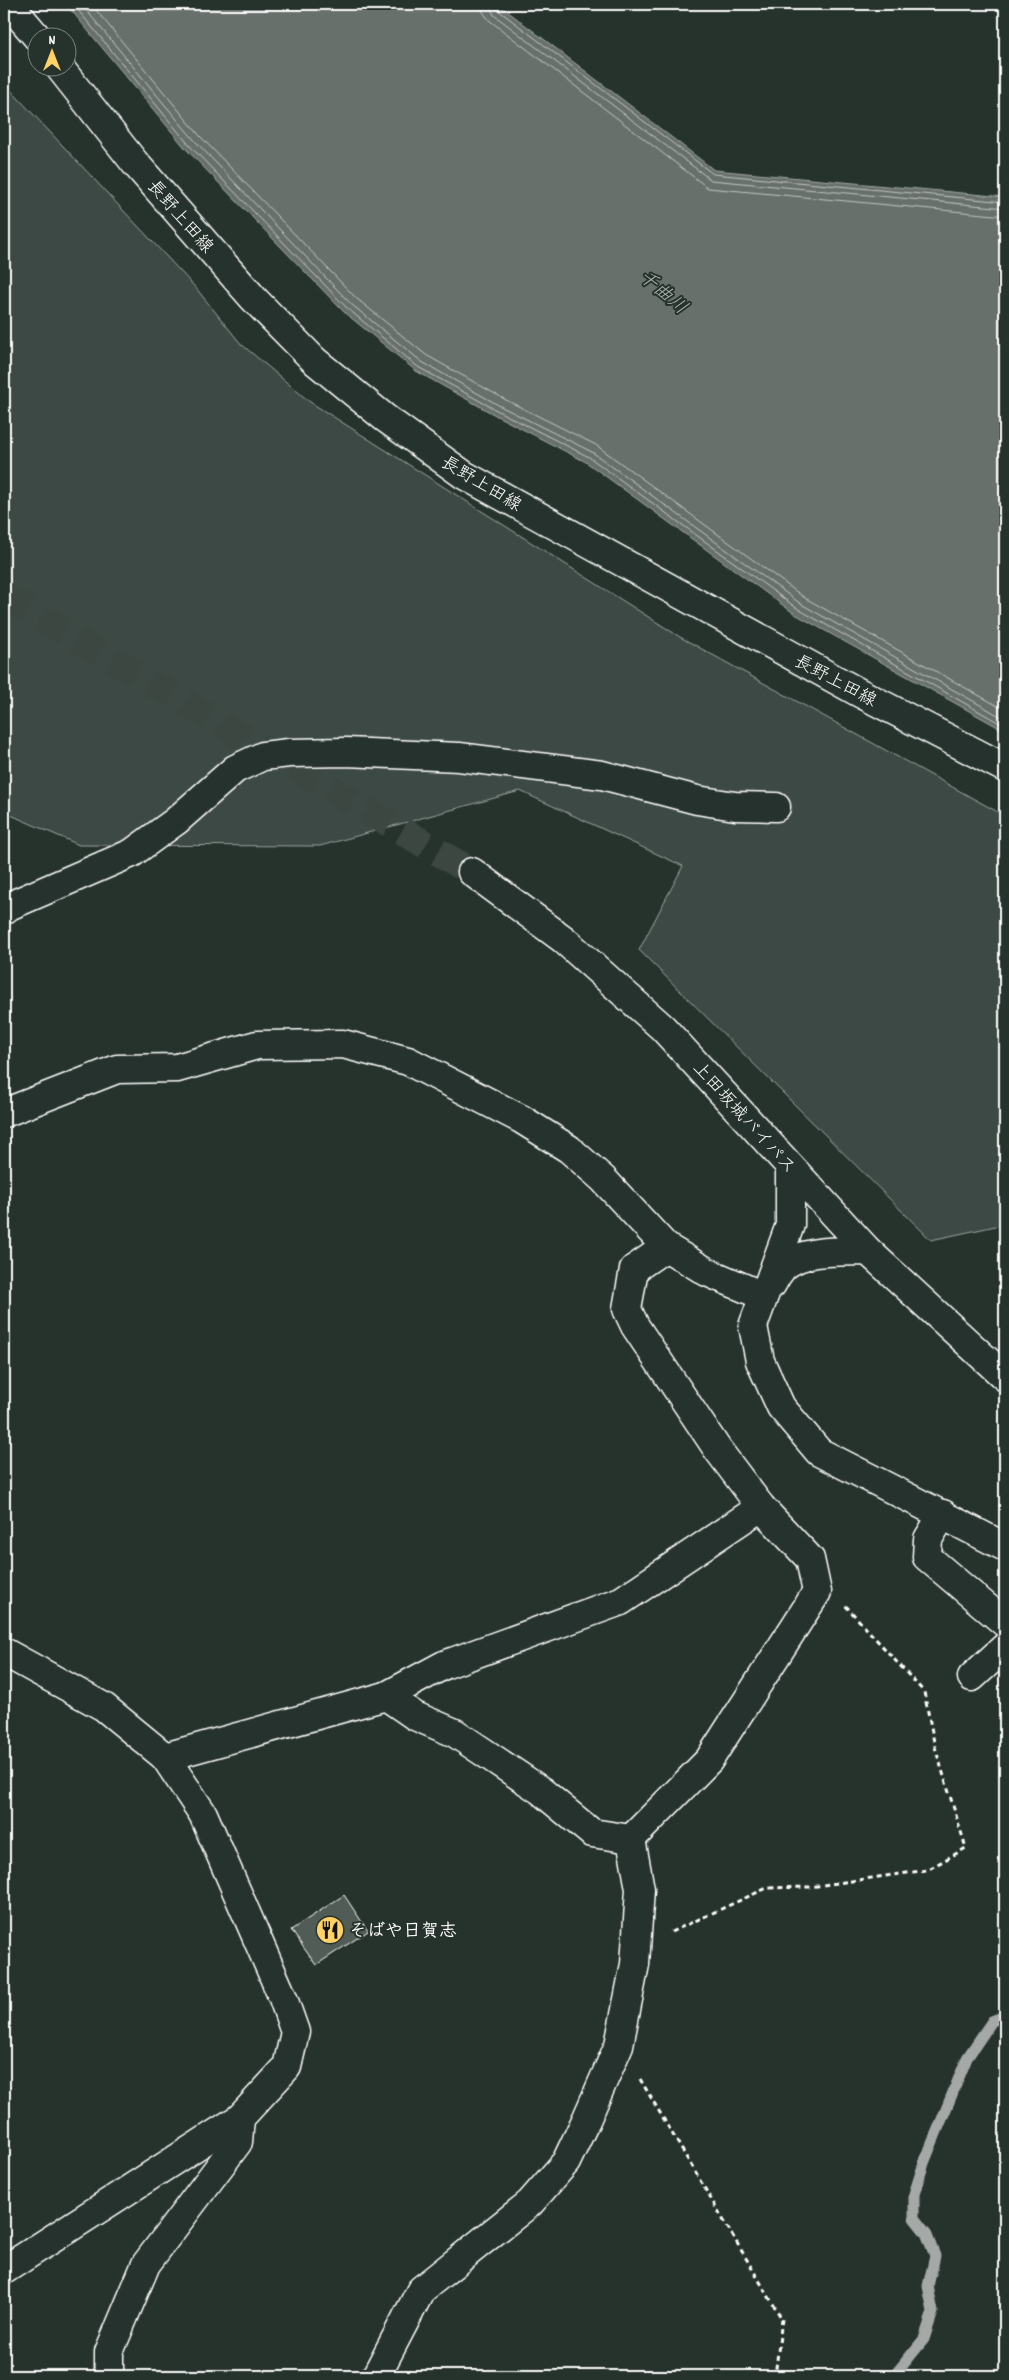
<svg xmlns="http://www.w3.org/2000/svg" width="1009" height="2380" viewBox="0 0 1009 2380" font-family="Dekko,'Klee One',sans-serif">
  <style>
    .green { fill: #3e4944; stroke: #9ea4a2 }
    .water { fill: #67706c; stroke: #a4a9a7 }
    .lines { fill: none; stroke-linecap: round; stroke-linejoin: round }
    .shore { stroke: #c2c6c4; stroke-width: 1 }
    .stream { stroke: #a4a9a7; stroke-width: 11 }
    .building { fill: #515c57; stroke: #fff }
    .trunk-tunnel { stroke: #3c4742; stroke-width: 28; stroke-dasharray: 28 14; stroke-linecap: butt }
    .minor-casing { stroke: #fff; stroke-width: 31 }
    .tertiary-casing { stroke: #fff; stroke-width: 31 }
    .primary-casing { stroke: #fff; stroke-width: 31 }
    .trunk-casing { stroke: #fff; stroke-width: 31 }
    .path { stroke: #fff; stroke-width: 3; stroke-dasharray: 5 4; stroke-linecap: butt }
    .minor { stroke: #26332d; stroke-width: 28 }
    .tertiary { stroke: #26332d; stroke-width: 28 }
    .primary { stroke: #26332d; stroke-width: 28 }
    .trunk { stroke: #26332d; stroke-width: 28 }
    .labels { text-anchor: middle; stroke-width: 4; stroke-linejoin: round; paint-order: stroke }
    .street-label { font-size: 18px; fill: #fff; stroke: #26332d }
    .poi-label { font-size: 18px; font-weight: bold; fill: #fff; stroke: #26332d; text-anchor: start }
    .water-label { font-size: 19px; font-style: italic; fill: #b3b8b6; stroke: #26332d }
  </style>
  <rect width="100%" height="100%" fill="#26332d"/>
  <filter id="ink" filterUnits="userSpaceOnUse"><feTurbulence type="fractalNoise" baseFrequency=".02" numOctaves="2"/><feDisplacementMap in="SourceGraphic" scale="10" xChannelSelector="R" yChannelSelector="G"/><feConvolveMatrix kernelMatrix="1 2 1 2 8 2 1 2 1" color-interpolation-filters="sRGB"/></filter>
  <g filter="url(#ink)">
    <polygon class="green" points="4,83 195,287 241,344 310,402 680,637 1005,816 1005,1224 931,1240 639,950 683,866 520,791 320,846 79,845 4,812"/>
    <polygon class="water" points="66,4 498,4 714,170 1005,197 1005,731 795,614 586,462 497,416 416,371 344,312 186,149"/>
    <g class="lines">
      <g class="shore">
        <polyline points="73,4 190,146 347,308 418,367 500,412 589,457 798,609 1005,726"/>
        <polyline points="81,4 195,141 351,304 422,362 502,407 592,452 801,604 1005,719"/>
        <polyline points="91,4 200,136 356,298 426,355 506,400 596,445 805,598 1005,710"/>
        <polyline points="482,4 483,12 489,20 708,188 1005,216"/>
        <polyline points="489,4 494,15 711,180 1005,208"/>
        <polyline points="495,4 498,10 713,174 1005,202"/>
      </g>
      <polyline class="stream" points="894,2376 924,2339 933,2312 928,2286 935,2256 926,2233 914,2218 914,2194 924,2163 967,2058 992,2021 1005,2016"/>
    </g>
    <polygon class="building" points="344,1895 368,1931 316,1965 291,1930"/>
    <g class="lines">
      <polyline class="trunk-tunnel" points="4,596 472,872"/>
      <defs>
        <g id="minor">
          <polyline points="4,910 9,906 132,853 176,821 235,769 263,756 289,753 346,752 459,757 602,775 697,800 735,806 776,807"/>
          <polyline points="4,1113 117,1069 177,1068 257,1045 343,1044 408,1061 521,1119 569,1149 603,1179 666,1247 707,1272 763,1296"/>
          <polyline points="943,1514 928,1539 927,1557 1005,1623"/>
          <polyline points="4,1652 104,1707 165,1757 203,1814 283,1998 295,2032 287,2067 240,2118 4,2270"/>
          <polyline points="972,1677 1005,1647"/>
          <polyline points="386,1696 415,1716 455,1733 540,1790 592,1833 631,1839"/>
          <polyline points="165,1757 386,1696 444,1665 621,1601 761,1507"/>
          <polyline points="109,2376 109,2352 146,2264 238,2142 240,2118"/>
          <polyline points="376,2376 421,2290 530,2203 566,2162 586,2120 619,2045 635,1964 640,1889 631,1839 709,1760 817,1592 810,1559 761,1507 718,1450 635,1326 627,1309 634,1269 666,1247"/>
        </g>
        <g id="tertiary">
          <polyline points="790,1167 790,1225 753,1326 760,1361 781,1407 819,1452 1005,1547"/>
          <path d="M772 1284C775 1278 779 1272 783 1267 805 1248 841 1252 868 1251"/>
        </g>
        <g id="primary">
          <polyline points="9,4 38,38"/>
          <polyline points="60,68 135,163 254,299 315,361 385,418 464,475 858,692 1005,768"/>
        </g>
        <polyline id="trunk" points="472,872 563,939 663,1028 868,1251 1005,1377"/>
      </defs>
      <use href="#minor" class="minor-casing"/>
      <use href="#tertiary" class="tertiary-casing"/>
      <use href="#primary" class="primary-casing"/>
      <use href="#trunk" class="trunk-casing"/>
      <g class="path">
        <polyline points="671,1932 767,1888 810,1887 927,1870 966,1848 935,1747 924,1692 845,1605"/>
        <polyline points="640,2079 782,2319 775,2376"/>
      </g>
      <use href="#minor" class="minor"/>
      <use href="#tertiary" class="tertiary"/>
      <use href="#primary" class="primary"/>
      <use href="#trunk" class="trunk"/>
    </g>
  </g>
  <defs>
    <symbol id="restaurant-disc" viewBox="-11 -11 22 22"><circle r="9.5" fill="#ffd166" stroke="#26332d"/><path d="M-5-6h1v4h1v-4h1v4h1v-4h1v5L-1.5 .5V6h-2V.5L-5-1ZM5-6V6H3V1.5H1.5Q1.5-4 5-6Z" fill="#111"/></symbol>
  </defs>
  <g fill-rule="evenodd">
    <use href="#restaurant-disc" x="314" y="1914" width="32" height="32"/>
  </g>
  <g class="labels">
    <g class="street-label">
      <text transform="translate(181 216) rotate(49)" y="6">長野上田線</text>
      <text transform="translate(482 483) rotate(31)" y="6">長野上田線</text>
      <text transform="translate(836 680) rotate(28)" y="6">長野上田線</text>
      <text transform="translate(745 1117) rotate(48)" y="6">上田坂城バイパス</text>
    </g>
    <g class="poi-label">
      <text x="349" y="1936">そばや日賀志</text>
    </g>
    <g class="water-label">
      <text transform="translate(664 291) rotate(40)" y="7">千曲川</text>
    </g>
  </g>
  <rect width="1009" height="2380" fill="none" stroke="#26332d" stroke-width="20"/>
  <rect x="10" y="10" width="989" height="2360" fill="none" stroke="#fff" stroke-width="2" filter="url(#ink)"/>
  <g transform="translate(52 52)"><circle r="24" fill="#26332d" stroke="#7d8581"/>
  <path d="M0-4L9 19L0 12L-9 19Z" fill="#ffd166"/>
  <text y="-8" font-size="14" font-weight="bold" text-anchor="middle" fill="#ffffff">N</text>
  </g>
</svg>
